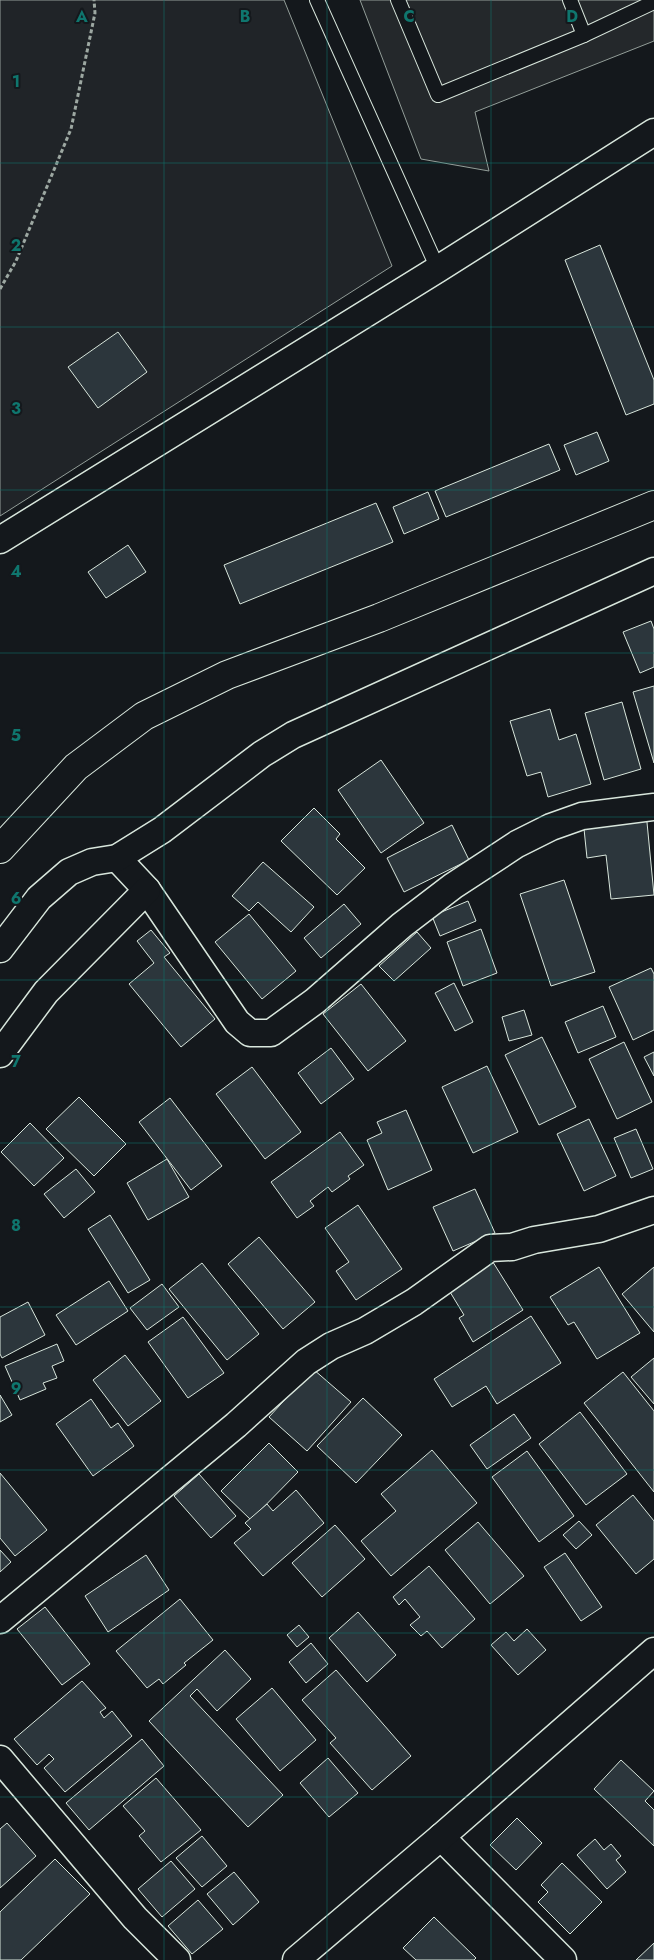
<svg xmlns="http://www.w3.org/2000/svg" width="654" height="1960" viewBox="0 0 654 1960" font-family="Jost,sans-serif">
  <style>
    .green { fill: #202428; stroke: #939e99 }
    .parking { fill: #24282b; stroke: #939e99 }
    .building { fill: #2c363c; stroke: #d8e6dc }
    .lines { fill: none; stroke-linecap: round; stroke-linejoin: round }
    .lane-casing { stroke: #d8e6dc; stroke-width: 16 }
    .street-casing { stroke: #d8e6dc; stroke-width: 29 }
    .secondary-casing { stroke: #d8e6dc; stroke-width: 30 }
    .path { stroke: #9da8a2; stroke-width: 3; stroke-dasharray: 4 2.5; stroke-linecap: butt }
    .lane { stroke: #14181c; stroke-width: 14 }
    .street { stroke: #14181c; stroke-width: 26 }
    .secondary { stroke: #14181c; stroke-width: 28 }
    .grid { fill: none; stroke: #0f766e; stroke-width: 1; stroke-opacity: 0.55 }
    .grid-label { font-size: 16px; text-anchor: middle; font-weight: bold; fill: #0f766e; stroke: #14181c; stroke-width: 4; stroke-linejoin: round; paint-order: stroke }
  </style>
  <rect width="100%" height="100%" fill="#14181c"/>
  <polygon class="green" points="0,0 284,0 392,266 0,516"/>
  <polygon class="parking" points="360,0 654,0 654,41 475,112 489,171 421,159"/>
  <g class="building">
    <polygon points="600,245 654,380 654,404 626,415 565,260"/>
    <polygon points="118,332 147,372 98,408 68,367"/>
    <polygon points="597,432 609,461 576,475 564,445"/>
    <polygon points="549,444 560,470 446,517 435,491"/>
    <polygon points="428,492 439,519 404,534 393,507"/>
    <polygon points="376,503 393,542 240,604 224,565"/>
    <polygon points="128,545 146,572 106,598 88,572"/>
    <polygon points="651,621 654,629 654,667 640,673 623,632"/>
    <polygon points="654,686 654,763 633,692"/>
    <polygon points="622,702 641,769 604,780 585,713"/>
    <polygon points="550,709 559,740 576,734 591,784 548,797 541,772 527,776 510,721"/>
    <polygon points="381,760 424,823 381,853 338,790"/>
    <polygon points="314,808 340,834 336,839 365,868 337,895 281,841"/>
    <polygon points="646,812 654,895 611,899 606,855 587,858 583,819"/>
    <polygon points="452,825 469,860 404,892 387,858"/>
    <polygon points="263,862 314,907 291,932 258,902 249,911 232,896"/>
    <polygon points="564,880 595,972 551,986 520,894"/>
    <polygon points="468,901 476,921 440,936 432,916"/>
    <polygon points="344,904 361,924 321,958 304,938"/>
    <polygon points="249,914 296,971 262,999 215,942"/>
    <polygon points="481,929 497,973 463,986 447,942"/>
    <polygon points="151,930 170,953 164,957 215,1019 181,1047 129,984 154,963 137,941"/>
    <polygon points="417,932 431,948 394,981 379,966"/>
    <polygon points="651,968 654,974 654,1030 633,1040 609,987"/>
    <polygon points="454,983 473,1022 455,1031 435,993"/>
    <polygon points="361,984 406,1041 368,1071 323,1014"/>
    <polygon points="603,1006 616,1037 578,1053 565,1022"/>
    <polygon points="524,1010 532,1035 509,1041 502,1017"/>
    <polygon points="542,1037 576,1107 539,1125 505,1055"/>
    <polygon points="624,1042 652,1102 617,1119 589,1059"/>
    <polygon points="331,1048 354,1079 321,1104 298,1073"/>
    <polygon points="654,1052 654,1076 644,1057"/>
    <polygon points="487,1066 518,1132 473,1153 442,1087"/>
    <polygon points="252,1067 301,1132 265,1159 216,1094"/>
    <polygon points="79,1097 126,1144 94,1176 46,1129"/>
    <polygon points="170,1098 222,1166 191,1190 139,1122"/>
    <polygon points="406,1110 432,1170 388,1190 367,1140 382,1133 377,1122"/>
    <polygon points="589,1119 616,1176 584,1191 557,1134"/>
    <polygon points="30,1123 64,1158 34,1186 1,1152"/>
    <polygon points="636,1129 653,1169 631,1178 614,1138"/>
    <polygon points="340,1132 364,1165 348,1176 350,1179 332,1192 328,1187 310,1201 314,1206 297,1218 271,1182"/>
    <polygon points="167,1159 189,1197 148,1220 127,1183"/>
    <polygon points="76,1169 95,1192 64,1218 44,1194"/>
    <polygon points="475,1189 495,1233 453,1251 433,1207"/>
    <polygon points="358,1205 402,1269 356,1300 336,1271 349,1262 325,1228"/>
    <polygon points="110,1215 150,1280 128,1293 88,1229"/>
    <polygon points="259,1237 315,1302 283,1329 228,1264"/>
    <polygon points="491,1259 523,1310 473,1342 459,1318 464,1315 447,1287"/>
    <polygon points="202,1263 259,1334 227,1360 169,1289"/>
    <polygon points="599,1267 640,1333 597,1359 574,1322 568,1325 550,1297"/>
    <polygon points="654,1267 654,1332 622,1294"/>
    <polygon points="109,1281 128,1311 76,1345 56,1315"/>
    <polygon points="162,1284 179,1307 147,1330 130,1308"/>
    <polygon points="28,1302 45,1335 2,1358 0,1354 0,1317"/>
    <polygon points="531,1316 561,1363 497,1404 486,1386 452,1407 434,1379"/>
    <polygon points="183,1317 224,1373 188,1398 148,1342"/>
    <polygon points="57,1344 64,1361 52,1366 57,1378 43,1383 46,1389 20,1400 5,1366"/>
    <polygon points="125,1355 161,1401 128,1426 93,1380"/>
    <polygon points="654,1358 654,1404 631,1377"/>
    <polygon points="313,1369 351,1402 307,1451 269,1417"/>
    <polygon points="623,1372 654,1411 654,1492 584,1403"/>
    <polygon points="0,1395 12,1415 0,1422"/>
    <polygon points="363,1398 402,1435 356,1483 317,1446"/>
    <polygon points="91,1399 111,1428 118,1423 134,1446 93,1476 56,1424"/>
    <polygon points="580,1412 627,1474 586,1505 539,1444"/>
    <polygon points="514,1414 531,1438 487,1469 470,1445"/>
    <polygon points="269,1443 298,1472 251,1520 221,1491"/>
    <polygon points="432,1450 477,1503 391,1576 361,1541 396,1511 381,1494"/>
    <polygon points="527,1451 574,1516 539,1542 492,1477"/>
    <polygon points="0,1473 47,1530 15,1556 0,1538"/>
    <polygon points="199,1474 236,1516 211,1538 174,1496"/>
    <polygon points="296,1490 324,1523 263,1576 234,1543 251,1529 245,1523 267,1504 273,1511"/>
    <polygon points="633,1495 654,1521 654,1559 636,1574 596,1525"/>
    <polygon points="579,1521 592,1535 576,1549 563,1535"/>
    <polygon points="478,1522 524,1576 490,1604 445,1550"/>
    <polygon points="335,1525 365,1559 322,1597 292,1563"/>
    <polygon points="0,1550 11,1562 0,1572"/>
    <polygon points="565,1553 602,1607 581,1621 544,1567"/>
    <polygon points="146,1555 169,1590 108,1632 85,1596"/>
    <polygon points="429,1566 475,1619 442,1648 427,1631 421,1636 410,1625 420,1617 405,1599 399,1605 393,1597"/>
    <polygon points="180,1599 213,1640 184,1663 186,1665 163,1684 159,1679 147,1688 116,1651"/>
    <polygon points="45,1607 90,1664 62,1685 17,1629"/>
    <polygon points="358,1612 396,1655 367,1682 329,1638"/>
    <polygon points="299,1625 309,1637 297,1647 287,1635"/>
    <polygon points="527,1629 546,1650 518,1675 491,1645 506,1632 514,1641"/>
    <polygon points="311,1643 328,1664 306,1683 289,1662"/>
    <polygon points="225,1650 251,1679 217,1711 197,1689 190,1696 283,1795 248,1827 149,1721"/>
    <polygon points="336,1670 411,1756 372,1790 330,1743 336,1738 302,1700"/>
    <polygon points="82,1681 106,1708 100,1712 104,1718 112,1711 132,1736 65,1792 44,1768 54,1759 49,1754 37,1765 14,1739"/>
    <polygon points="272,1688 316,1740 280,1771 236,1719"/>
    <polygon points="142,1739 164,1766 89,1830 66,1803"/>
    <polygon points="328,1758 358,1793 329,1817 300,1783"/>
    <polygon points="621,1760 654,1791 645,1801 654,1810 654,1846 594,1789"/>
    <polygon points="156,1778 201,1830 161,1862 139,1836 145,1831 123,1806"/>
    <polygon points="517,1818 542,1843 516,1870 490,1845"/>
    <polygon points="7,1823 36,1856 0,1888 0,1829"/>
    <polygon points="202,1836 227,1866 202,1887 176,1858"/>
    <polygon points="595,1839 604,1850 611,1844 621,1856 616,1860 626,1872 607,1889 577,1855"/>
    <polygon points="55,1859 90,1894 21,1960 0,1960 0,1912"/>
    <polygon points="171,1861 195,1889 162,1917 138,1889"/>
    <polygon points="562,1863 602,1902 570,1934 538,1902 548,1892 541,1885"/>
    <polygon points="234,1872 259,1902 233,1925 207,1894"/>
    <polygon points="198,1900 223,1929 192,1954 168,1926"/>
    <polygon points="434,1917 476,1958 474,1960 416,1960 403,1948"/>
    <polygon points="654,1943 654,1960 636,1960"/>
  </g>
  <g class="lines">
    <defs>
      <g id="lane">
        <polyline points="317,0 438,269"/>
        <polyline points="398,0 438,95 584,35 654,2"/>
        <polyline points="570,0 584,35"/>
      </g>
      <g id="street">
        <polyline points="0,540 438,269 654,132"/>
        <polyline points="117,858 147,890 237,1022 250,1033 271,1033 315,1001 402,925 453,886 517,844 551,827 582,816 654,807"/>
        <polyline points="0,949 39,898 69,872 92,862 117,858 162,830 262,754 293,735 654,571"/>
        <polyline points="0,1054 46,992 147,890"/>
        <polyline points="0,1620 236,1425 306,1362 331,1346 365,1331 414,1302 490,1248 512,1247 534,1240 599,1229 654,1210"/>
        <polyline points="0,1759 135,1918 177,1960"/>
        <polyline points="441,1837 563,1960"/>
        <polyline points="296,1960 441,1837 654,1651"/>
      </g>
      <polyline id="secondary" points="0,849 76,767 144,716 227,675 379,618 654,505"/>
    </defs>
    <use href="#lane" class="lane-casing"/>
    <use href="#street" class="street-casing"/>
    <use href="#secondary" class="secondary-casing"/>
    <polyline class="path" points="0,289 16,261 71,129 95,13 94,0"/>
    <use href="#lane" class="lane"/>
    <use href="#street" class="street"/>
    <use href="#secondary" class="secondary"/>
  </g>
  <path class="grid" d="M164 0V1960M327 0V1960M491 0V1960M0 163H654M0 327H654M0 490H654M0 653H654M0 817H654M0 980H654M0 1143H654M0 1307H654M0 1470H654M0 1633H654M0 1797H654"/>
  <g class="grid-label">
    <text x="82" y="22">A</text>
    <text x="245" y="22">B</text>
    <text x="409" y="22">C</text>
    <text x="572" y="22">D</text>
    <text x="16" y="87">1</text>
    <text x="16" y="251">2</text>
    <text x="16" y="414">3</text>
    <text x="16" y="577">4</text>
    <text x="16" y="741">5</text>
    <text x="16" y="904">6</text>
    <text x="16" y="1067">7</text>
    <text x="16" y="1231">8</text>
    <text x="16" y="1394">9</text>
  </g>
</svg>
